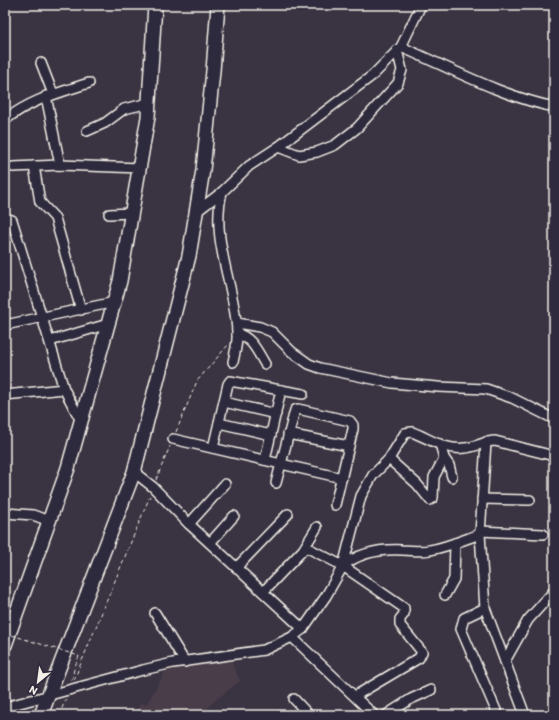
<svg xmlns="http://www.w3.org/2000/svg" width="559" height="720" viewBox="0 0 559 720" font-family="Itim,sans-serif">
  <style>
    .built { fill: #483e48 }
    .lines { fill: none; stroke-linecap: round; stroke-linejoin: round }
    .minor-casing { stroke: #f4f1e8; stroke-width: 12 }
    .highway-casing { stroke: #f4f1e8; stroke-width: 16 }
    .path { stroke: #f4f1e8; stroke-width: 1; stroke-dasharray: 4 3; stroke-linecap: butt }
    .minor { stroke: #2f2a3d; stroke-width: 9 }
    .highway { stroke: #2f2a3d; stroke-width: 13 }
    .path-bridge { stroke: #f4f1e8; stroke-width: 1; stroke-dasharray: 4 3; stroke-linecap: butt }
  </style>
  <rect width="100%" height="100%" fill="#3a3342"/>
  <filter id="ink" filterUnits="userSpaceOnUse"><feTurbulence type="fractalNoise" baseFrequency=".025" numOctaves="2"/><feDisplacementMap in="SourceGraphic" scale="8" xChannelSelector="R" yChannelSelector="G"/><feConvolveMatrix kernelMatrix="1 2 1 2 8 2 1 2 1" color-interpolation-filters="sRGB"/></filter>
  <g filter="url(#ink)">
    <polygon class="built" points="228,654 240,681 212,703 203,715 134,715 141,702 146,705 169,665"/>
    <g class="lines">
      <defs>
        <g id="minor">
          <path d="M401 47C450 68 501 96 554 107"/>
          <polyline points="41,63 53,94"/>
          <polyline points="46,96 60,165"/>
          <path d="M5 120C30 100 58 93 89 83"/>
          <polyline points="87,131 105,123 124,109 149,103"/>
          <polyline points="278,147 299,155 317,152 335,145 357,128 398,83 402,70 397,50"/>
          <polyline points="34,166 40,202 55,218 81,310"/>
          <polyline points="13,167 60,165 140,168"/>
          <path d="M222 192C210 240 235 285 237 332 238 342 235 352 233 362"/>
          <polyline points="196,212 222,192 249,166 278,147 373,75 401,47 421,5"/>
          <polyline points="109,214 132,213"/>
          <polyline points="5,218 12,220 64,389 81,421"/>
          <polyline points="237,323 260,327 272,332 292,352 309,364 320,368 392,383 438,387 486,389 512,398 554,419"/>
          <polyline points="5,325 115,302"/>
          <path d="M237 334C252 337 258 353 265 364"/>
          <polyline points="50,341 108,324"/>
          <polyline points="5,395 64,389"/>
          <polyline points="224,402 276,414"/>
          <polyline points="219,423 271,435"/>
          <polyline points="288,434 349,446"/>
          <polyline points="173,439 342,478"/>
          <polyline points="486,442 480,534 485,608 525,715"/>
          <polyline points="213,448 228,384 230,381 303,394"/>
          <polyline points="444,458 449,465 452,477"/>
          <polyline points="389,459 417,484 430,500 433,498 434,477 444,458 440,444"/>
          <polyline points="265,460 281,390"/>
          <polyline points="134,472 153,487 189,524 303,629"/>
          <polyline points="276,483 295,410 298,409 350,421 353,425 353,429 335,505"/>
          <polyline points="482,499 530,500"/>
          <polyline points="5,513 33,515 49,521"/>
          <polyline points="189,524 225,484"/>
          <polyline points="480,531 543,534"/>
          <polyline points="210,543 234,516"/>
          <polyline points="306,547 343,566 404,608 404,614 400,619 400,625 422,652 419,658 355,696"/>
          <path d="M343 566C359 553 381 549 402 550 411 550 421 552 430 550 447 547 463 540 480 534"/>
          <polyline points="237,567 288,514"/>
          <polyline points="263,592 303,550 317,527"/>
          <polyline points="445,595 454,579 455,543"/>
          <polyline points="485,608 464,618 461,629 498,715"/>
          <polyline points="155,613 185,662"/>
          <polyline points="292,637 374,715"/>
          <polyline points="505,661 528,620 554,591"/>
          <polyline points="294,699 309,715"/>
          <path d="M5 707 143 670 173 663 264 650 292 637 303 629 326 596 343 566 361 496 373 475 389 459 405 433 412 432C429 438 445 451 465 448 476 447 485 441 495 441L554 456"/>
          <polyline points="386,715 411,699 431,690"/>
          <polyline points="553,715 554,715"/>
        </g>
        <g id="highway">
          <polyline points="5,645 68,468 120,281 148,117 155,5"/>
          <polyline points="41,715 134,472 189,256 203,170 213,71 218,5"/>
        </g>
      </defs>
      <use href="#minor" class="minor-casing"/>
      <use href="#highway" class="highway-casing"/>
      <g class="path">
        <polyline points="176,432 197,381 228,345"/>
        <polyline points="156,480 170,446"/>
        <polyline points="72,680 74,669"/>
        <polyline points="74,680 150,496"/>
        <polyline points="59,715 66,699"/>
      </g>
      <use href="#minor" class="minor"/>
      <use href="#highway" class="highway"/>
      <polyline class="path-bridge" points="5,633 79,656 74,669"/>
    </g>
  </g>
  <rect width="559" height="720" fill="none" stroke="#2f2a3d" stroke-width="20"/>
  <rect x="10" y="10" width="539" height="700" fill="none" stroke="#f4f1e8" stroke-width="1.5" filter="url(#ink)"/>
  <g transform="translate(38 682) rotate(209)" stroke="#2f2a3d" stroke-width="3" paint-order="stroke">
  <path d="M0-3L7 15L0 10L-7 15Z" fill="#f4f1e8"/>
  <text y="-6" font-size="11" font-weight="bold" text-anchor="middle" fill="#f4f1e8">N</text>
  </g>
</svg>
